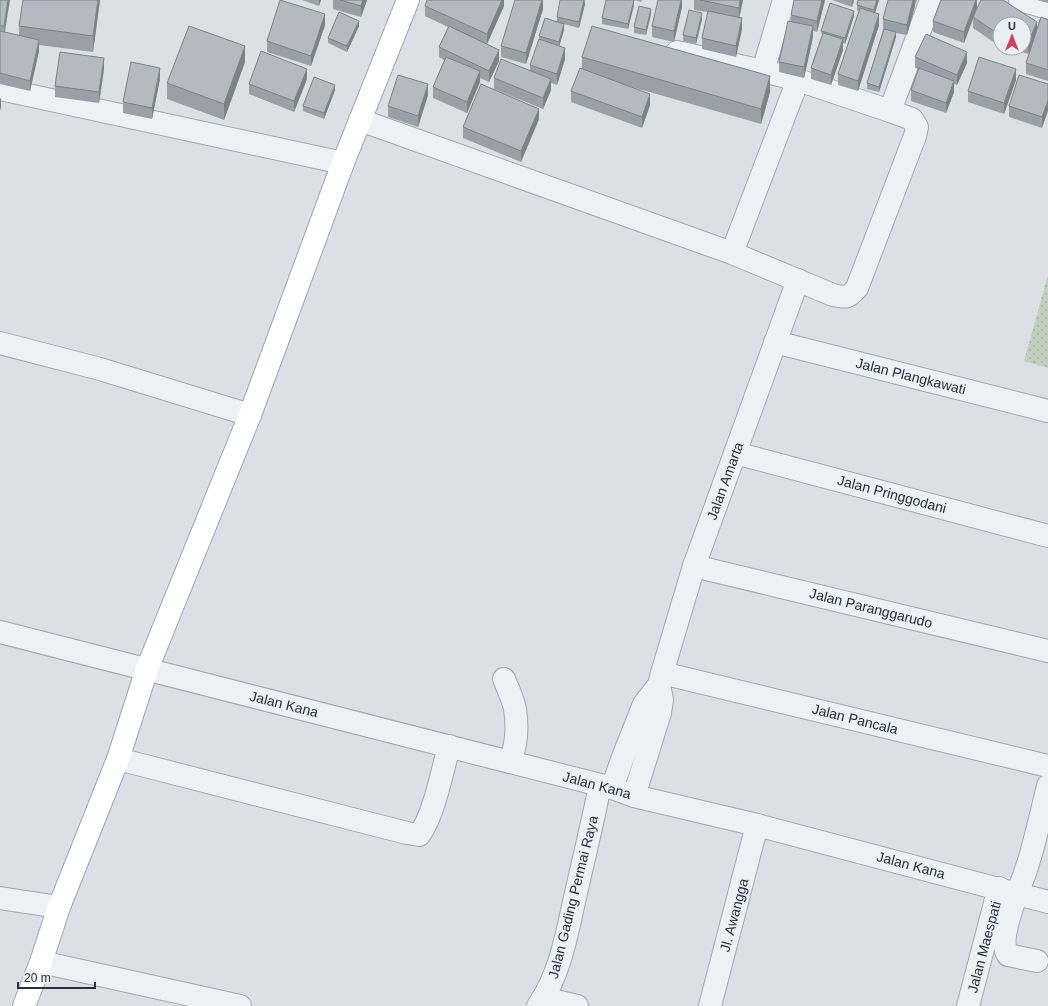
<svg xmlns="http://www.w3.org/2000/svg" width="1048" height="1006" viewBox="0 0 1048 1006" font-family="Helvetica,sans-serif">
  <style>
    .grass { fill: url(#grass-dots) }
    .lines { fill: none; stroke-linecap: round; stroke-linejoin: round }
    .minor-casing { stroke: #a2a7af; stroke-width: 24 }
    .major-casing { stroke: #9ca5b1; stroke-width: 24 }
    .minor { stroke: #eef1f4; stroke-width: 22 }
    .major { stroke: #fff; stroke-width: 22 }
    .wall { fill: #9aa0a7 }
    .shaded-wall { fill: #7d8288 }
    .building { fill: #b3bac2; stroke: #7d8288 }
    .labels { text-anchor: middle; stroke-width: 3; stroke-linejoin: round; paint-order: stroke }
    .street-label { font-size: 14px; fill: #262f3b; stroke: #ebeff3 }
  </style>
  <defs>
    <pattern id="grass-dots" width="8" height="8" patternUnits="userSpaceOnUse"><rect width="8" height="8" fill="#c3cfbd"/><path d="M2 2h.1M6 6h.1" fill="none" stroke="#a7b2a3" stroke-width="1.8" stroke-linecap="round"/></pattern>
  </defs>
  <rect width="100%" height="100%" fill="#dce0e6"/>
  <polygon class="grass" points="1048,275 1048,368 1024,361"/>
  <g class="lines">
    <defs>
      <g id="minor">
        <polyline points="1020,0 1048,8"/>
        <polyline points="677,52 763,71 798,80"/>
        <polyline points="763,71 784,0"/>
        <polyline points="0,89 343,163"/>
        <path d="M360 120 732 253 833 295C847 298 848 298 857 288L915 136 917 127 912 119 890 111"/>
        <polyline points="732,253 798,80 890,111 931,0"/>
        <polyline points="775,342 1048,411"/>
        <polyline points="0,343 100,369 250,415"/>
        <polyline points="735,453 1048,536"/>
        <polyline points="694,566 1048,651"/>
        <polyline points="0,632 612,788 634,796 757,825 1048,902"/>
        <polyline points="662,673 1048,766"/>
        <path d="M504 679C508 689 513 699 515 709 518 728 517 744 510 762"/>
        <path d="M118 759 407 833 419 835C433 818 443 769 449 746"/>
        <polyline points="612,788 623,757 644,704 659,685"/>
        <polyline points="634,796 660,713 662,700 659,685 662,673 694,566 798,280"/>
        <polyline points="0,898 59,907"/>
        <path d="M1037 961 1008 955C996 938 1020 888 1026 870 1035 843 1041 814 1048 786"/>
        <polyline points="41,962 240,1006"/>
        <polyline points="543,998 577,1006"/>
        <path d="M538 1006C561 973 567 932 576 893 584 857 593 822 600 785"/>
        <polyline points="710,1006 757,825"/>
        <polyline points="968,1006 999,888"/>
      </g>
      <polyline id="major" points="24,1006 41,962 59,907 118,759 147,669 250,415 343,163 408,0"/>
    </defs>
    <use href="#minor" class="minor-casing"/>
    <use href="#major" class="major-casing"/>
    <use href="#minor" class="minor"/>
    <use href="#major" class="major"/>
  </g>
  <g class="wall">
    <polygon points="0,0 5,32 19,36 19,26 100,0 93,52 39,45 39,51 30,91 0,84"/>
    <polygon points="302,0 321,0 319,6"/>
    <polygon points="333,0 367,0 361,17 333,9"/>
    <polygon points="504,0 504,6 487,44 499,61 489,82 480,78 480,82 467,113 433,98 433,87 444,60 439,57 439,47 448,27 425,16 425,6"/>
    <polygon points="543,0 543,9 526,64 501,57 501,46"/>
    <polygon points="585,0 585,4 579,28 564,24 564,30 559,46 565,59 557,85 551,83 551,90 543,109 494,89 494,78 530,71 530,65 539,40 539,36 557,22 557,17"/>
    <polygon points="606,0 642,0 641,2 634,0 634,5 628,29 602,24 602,18"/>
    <polygon points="682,0 682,7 674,42 652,37 652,26"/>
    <polygon points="694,0 743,0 739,17 742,29 736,57 702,49 702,38 708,12 694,10"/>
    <polygon points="825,0 817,32 813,31 813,37 804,78 779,72 779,62 791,21 791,15"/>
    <polygon points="832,0 854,0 852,7"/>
    <polygon points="879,0 875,13 879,25 858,91 838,85 838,74 859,11 857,10 857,5"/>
    <polygon points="888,0 917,0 915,5 907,35 896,33 896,37 879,92 867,89 867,83 883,30 883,19"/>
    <polygon points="941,0 977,0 977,7 976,11 981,0 1003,0 1037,22 1037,28 1041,17 1048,20 1048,81 1026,74 1026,63 1031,46 1028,54 1009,48 1024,48 1024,24 1000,24 1000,45 998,45 973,28 973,19 964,43 933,32 933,21"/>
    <polygon points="1037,0 1048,0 1048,3"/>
    <polygon points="651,14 646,35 634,33 634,27"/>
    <polygon points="854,16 845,44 843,43 843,50 831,85 811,79 811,68 822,36 821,31"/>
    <polygon points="702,19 696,44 683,41 683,35"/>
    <polygon points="325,25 311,66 267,52 267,41"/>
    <polygon points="359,26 347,52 328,43 328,38"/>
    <polygon points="582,57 770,92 761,124 625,85 650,105 642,128 571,102 571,91 582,69"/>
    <polygon points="915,57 967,63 957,85 954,84 954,92 946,113 911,101 911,90 919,69 915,68"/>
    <polygon points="245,62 224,120 167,99 167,83"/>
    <polygon points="104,69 99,103 55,97 55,86"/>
    <polygon points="160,79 152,119 123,113 123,102"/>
    <polygon points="307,79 294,112 249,94 249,84"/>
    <polygon points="1016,80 1004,114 968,102 968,91"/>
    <polygon points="1048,84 1042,128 1009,117 1009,106"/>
    <polygon points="335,90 324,119 303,111 303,106"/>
    <polygon points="428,95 418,127 388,117 388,106"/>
    <polygon points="539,119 521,162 463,138 463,127"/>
  </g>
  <g class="shaded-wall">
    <polygon points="8,0 10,0 4,37 4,26"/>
    <polygon points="98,0 100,0 93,52 93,36"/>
    <polygon points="319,0 321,0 319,6"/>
    <polygon points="363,0 367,0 361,17 361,6"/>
    <polygon points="502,0 504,0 504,6 487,44 487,34"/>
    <polygon points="542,0 543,0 543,9 526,64 526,53"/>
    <polygon points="584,0 585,4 579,28 579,22"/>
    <polygon points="634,0 634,5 628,29 628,24"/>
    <polygon points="681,0 682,0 682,7 674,42 674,31"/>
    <polygon points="740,0 743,0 739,19 739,8"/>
    <polygon points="822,0 825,0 817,32 817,21"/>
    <polygon points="852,0 854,0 852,7"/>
    <polygon points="877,0 879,0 874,16 874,10"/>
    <polygon points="913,0 915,0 915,6 907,35 907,25"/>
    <polygon points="976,0 977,0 977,7 973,18 973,17 973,19 964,43 964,32"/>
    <polygon points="651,9 651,14 646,35 646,30"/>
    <polygon points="854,11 854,16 845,44 845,38"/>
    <polygon points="702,13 702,19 696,44 696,38"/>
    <polygon points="325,14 325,25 311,66 311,56"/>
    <polygon points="879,14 879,25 858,91 858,81"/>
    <polygon points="742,18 742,29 736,57 736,46"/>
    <polygon points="359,21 359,26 347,52 347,46"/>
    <polygon points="1037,22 1037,32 1028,54 1028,43"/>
    <polygon points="564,24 564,30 559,47 559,42"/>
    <polygon points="813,26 813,37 804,78 804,67"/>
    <polygon points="896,32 896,37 879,92 879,87"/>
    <polygon points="843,39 843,50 831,85 831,75"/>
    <polygon points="39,40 39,51 30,91 30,81"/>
    <polygon points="245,46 245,62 224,120 224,104"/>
    <polygon points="565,48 565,59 557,85 557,74"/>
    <polygon points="499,50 499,61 489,82 489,71"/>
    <polygon points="967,52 967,63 957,85 957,75"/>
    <polygon points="104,58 104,69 99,103 99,92"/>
    <polygon points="160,68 160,79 152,119 152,108"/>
    <polygon points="307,69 307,79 294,112 294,101"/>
    <polygon points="1016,69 1016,80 1004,114 1004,103"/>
    <polygon points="480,71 480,82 467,113 467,102"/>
    <polygon points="770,76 770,92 761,124 761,109"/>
    <polygon points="551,79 551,90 543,109 543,98"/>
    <polygon points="954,81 954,92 946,113 946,103"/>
    <polygon points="428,84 428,95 418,127 418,116"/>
    <polygon points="335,85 335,90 324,119 324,113"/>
    <polygon points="650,94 650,105 642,128 642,117"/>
    <polygon points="1,97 1,107 0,111 0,100"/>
    <polygon points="1048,100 1048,111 1042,128 1042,117"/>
    <polygon points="539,109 539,119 521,162 521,151"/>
  </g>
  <g class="building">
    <polygon points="0,0 8,0 4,26 0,26"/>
    <polygon points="23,0 98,0 93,36 19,26"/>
    <polygon points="280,0 325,14 311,56 267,41"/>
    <polygon points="340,0 363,0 361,6"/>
    <polygon points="427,0 502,0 487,34 425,6"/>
    <polygon points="515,0 542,0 526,53 501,46"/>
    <polygon points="560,0 584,0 579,22 557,17"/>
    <polygon points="606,0 634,0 628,24 602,18"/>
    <polygon points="658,0 681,0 674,31 652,26"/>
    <polygon points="700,0 740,0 739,8"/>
    <polygon points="794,0 822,0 817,21 791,15"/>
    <polygon points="858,0 877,0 874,10 857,5"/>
    <polygon points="888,0 913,0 907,25 883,19"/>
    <polygon points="941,0 976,0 964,32 933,21"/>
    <polygon points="981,0 1003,0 1037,22 1028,43 1024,42 1024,24 1000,24 1000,35 998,34 973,17"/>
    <polygon points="830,3 854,11 845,38 821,31"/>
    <polygon points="639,6 651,9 646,30 634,27"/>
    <polygon points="860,8 879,14 858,81 838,74"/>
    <polygon points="689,10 702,13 696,38 683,35"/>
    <polygon points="708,11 742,18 736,46 702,38"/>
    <polygon points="339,12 359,21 347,46 328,38"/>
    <polygon points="1041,17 1048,20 1048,70 1026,63"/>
    <polygon points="545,18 564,24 559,42 539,36"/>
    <polygon points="788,21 813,26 804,67 779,62"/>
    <polygon points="189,26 245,46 224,104 167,83"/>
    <polygon points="449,26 499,50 489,71 439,47"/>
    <polygon points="592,26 770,76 761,109 582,57"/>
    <polygon points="884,29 896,32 879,87 867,83"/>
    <polygon points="0,31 39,40 30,81 0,73"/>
    <polygon points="823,33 843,39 831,75 811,68"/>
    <polygon points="926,34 967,52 957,75 915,57"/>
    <polygon points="539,39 565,48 557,74 530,65"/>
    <polygon points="261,51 307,69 294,101 249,84"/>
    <polygon points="60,52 104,58 99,92 55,86"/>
    <polygon points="446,57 480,71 467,102 433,87"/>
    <polygon points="979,57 1016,69 1004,103 968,91"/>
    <polygon points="501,59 551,79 543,98 494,78"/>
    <polygon points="131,62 160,68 152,108 123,102"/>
    <polygon points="580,68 650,94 642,117 571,91"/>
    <polygon points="919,68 954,81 946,103 911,90"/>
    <polygon points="398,75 428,84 418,116 388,106"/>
    <polygon points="1019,75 1048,84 1048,100 1042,117 1009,106"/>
    <polygon points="314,77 335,85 324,113 303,106"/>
    <polygon points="481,84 539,109 521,151 463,127"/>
  </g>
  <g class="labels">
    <g class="street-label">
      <text transform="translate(911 376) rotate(14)" y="5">Jalan Plangkawati</text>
      <text transform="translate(725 481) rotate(-70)" y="5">Jalan Amarta</text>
      <text transform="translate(892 494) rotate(15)" y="5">Jalan Pringgodani</text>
      <text transform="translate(871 608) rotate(14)" y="5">Jalan Paranggarudo</text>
      <text transform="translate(284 704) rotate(14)" y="5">Jalan Kana</text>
      <text transform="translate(855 719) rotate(14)" y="5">Jalan Pancala</text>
      <text transform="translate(597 785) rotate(15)" y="5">Jalan Kana</text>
      <text transform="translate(911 865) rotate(15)" y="5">Jalan Kana</text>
      <text transform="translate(573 897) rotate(-76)" y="5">Jalan Gading Permai Raya</text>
      <text transform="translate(734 915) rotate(-75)" y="5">Jl. Awangga</text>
      <text transform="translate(984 947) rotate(-75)" y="5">Jalan Maespati</text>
    </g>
  </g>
  <g transform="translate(1012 36)"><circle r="19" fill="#ebeff3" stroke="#9ca2a9"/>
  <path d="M0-3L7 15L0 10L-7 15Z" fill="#c8435e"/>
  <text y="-6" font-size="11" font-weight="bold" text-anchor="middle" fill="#262f3b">U</text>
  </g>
  <path d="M18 982v6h77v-6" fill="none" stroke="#262f3b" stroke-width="2"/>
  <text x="24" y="982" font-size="12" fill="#262f3b" stroke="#ebeff3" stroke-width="3" paint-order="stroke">20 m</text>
</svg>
